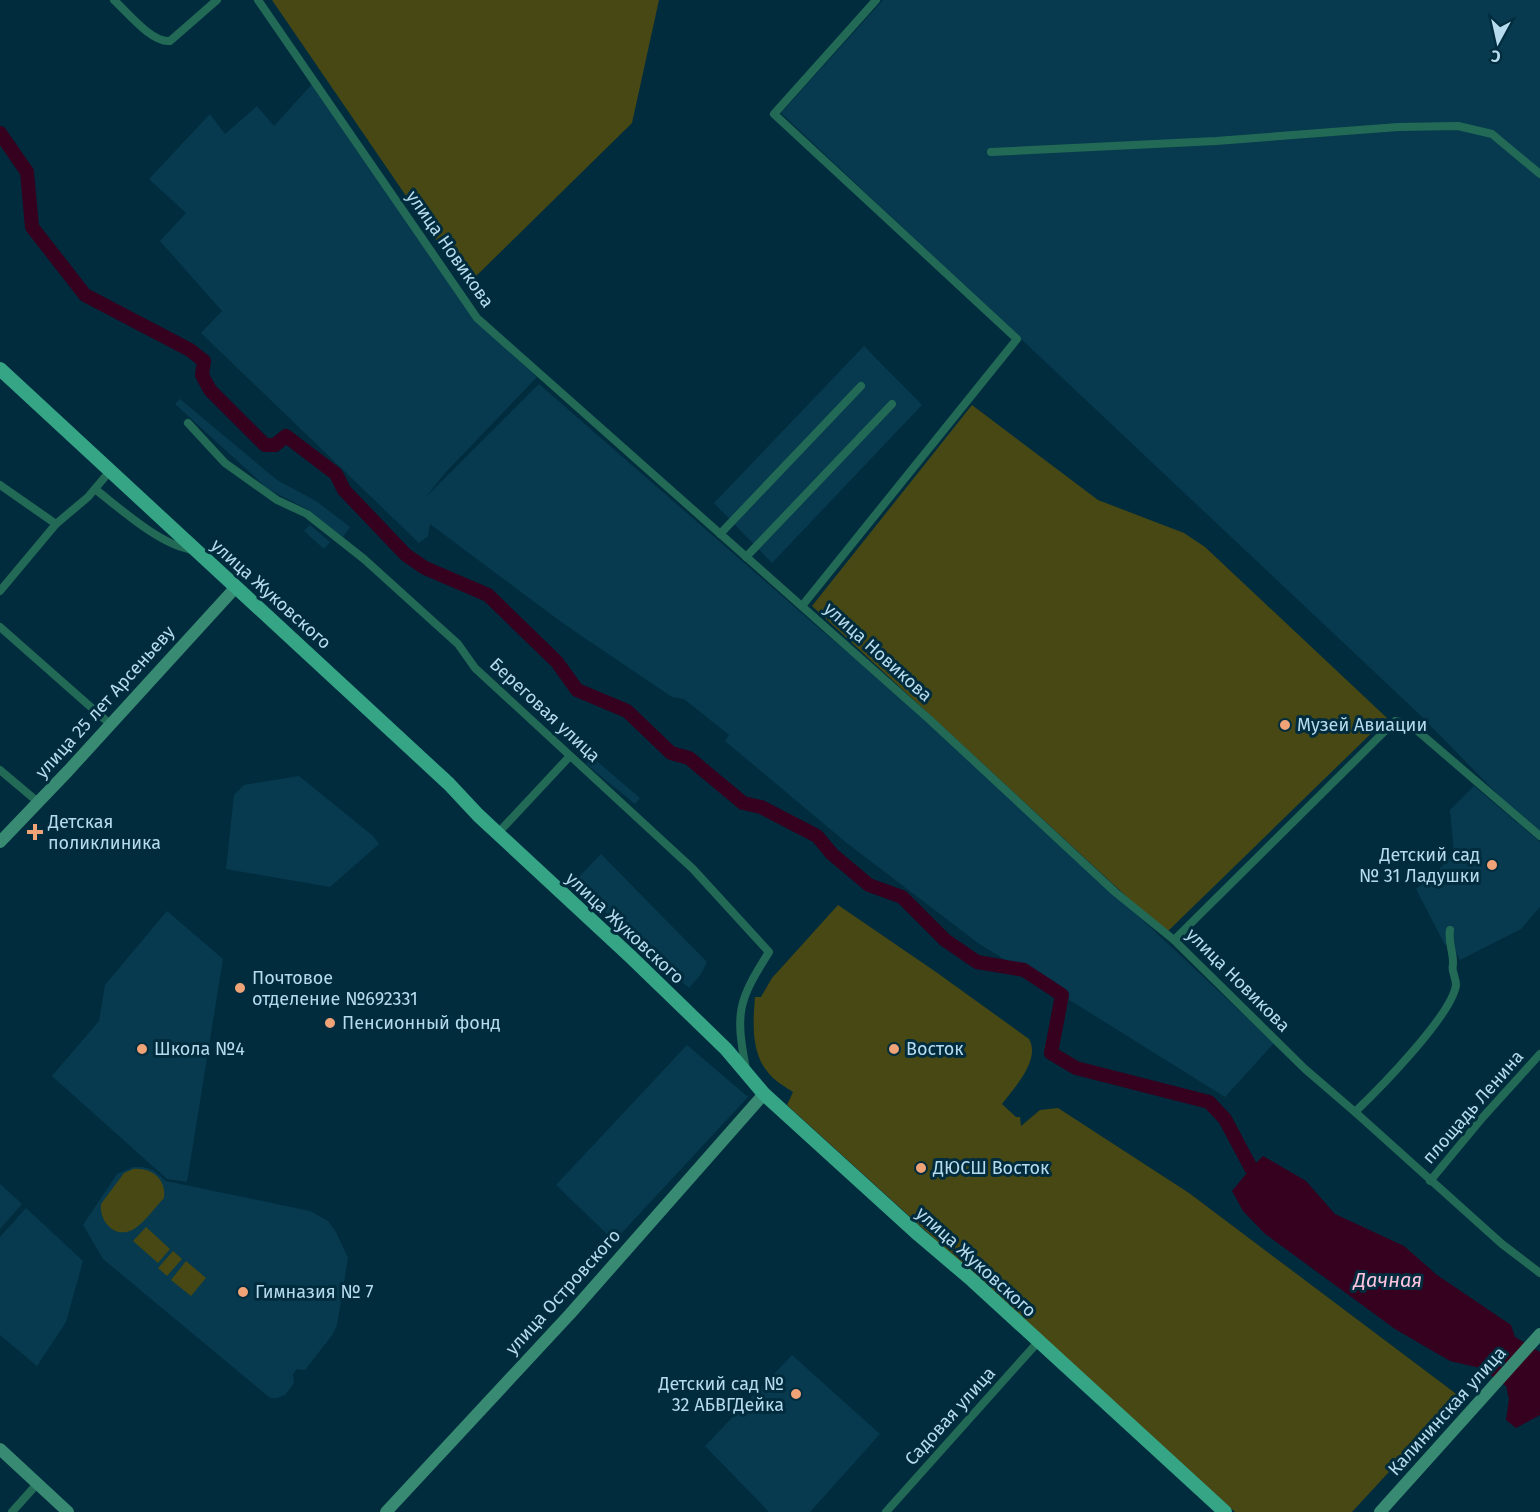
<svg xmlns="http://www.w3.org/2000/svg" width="1540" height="1512" viewBox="0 0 1540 1512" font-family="'Fira Sans',sans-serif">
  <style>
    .built { fill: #073a4e }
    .green { fill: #474814 }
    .water { fill: #36001f }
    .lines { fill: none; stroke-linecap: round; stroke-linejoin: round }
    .river { stroke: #36001f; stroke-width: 14 }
    .street { stroke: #236a56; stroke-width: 8 }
    .secondary { stroke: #398a72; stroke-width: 12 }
    .primary { stroke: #35a586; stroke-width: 14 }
    .poi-dot { fill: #efa377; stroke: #002c3e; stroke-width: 2 }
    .labels { text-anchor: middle; stroke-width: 6; stroke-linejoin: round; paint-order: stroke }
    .street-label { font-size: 18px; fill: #b7dbee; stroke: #002c3e }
    .poi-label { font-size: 18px; fill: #b7dbee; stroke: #002c3e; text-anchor: start }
    .water-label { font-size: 20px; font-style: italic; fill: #fec3dd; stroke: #002c3e }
  </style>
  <rect width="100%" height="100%" fill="#002c3e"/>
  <g class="built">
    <polygon points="883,0 1540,0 1540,833 1515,812 1418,713 781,113"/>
    <polygon points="313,83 474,318 537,377 446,472 425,498 539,384 814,624 933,724 1274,1043 1225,1097 978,943 848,844 725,741 729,735 684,699 672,697 564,624 430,524 428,536 419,543 201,333 222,311 160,241 186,213 149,179 210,114 225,134 257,106 274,126"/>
    <polygon points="864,346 922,405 772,563 714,503"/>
    <polygon points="180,399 277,480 316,501 350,527 343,537 307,509 268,489 175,404"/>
    <polygon points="310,525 330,542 324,549 304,531"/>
    <polygon points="592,757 640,798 635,804 586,764"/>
    <polygon points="299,776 373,836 379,844 330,887 226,869 234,795 244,785"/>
    <polygon points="1474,786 1540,842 1540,907 1521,929 1460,960 1451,942 1445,945 1416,889 1433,876 1454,853 1450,810"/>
    <polygon points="601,854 707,962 701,974 689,988 573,883"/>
    <polygon points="167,911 223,959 187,1182 167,1179 52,1076 99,1021 105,985"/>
    <polygon points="687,1045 748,1097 616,1239 607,1234 556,1185"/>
    <polygon points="133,1167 143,1167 153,1170 166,1181 310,1211 328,1221 336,1232 348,1258 337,1325 333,1334 305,1370 297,1369 293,1374 294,1383 285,1395 277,1398 270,1398 103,1259 83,1225 117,1174"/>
    <polygon points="0,1184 22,1204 0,1229"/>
    <polygon points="26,1208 83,1261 66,1322 37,1366 0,1335 0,1237"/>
    <polygon points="792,1355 880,1434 810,1512 769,1512 705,1446"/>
  </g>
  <g class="green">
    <polygon points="272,0 659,0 632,123 467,285"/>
    <polygon points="972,405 1098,500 1184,533 1205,547 1387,718 1166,933 812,606"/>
    <path d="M838 905 936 972 1029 1039C1041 1060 1014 1088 1002 1104L1016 1117H1020L1021 1126 1040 1110 1058 1108 1189 1193 1459 1396 1352 1512H1235L787 1105 793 1092C784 1086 773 1080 767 1071 751 1052 753 1020 755 997H761L772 978Z"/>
    <path d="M133 1169C151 1167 167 1179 164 1198 155 1207 145 1222 134 1229 116 1240 99 1222 101 1204L124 1173Z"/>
    <polygon points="146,1227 170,1249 158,1263 133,1241"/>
    <polygon points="173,1251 182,1259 167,1276 158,1268"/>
    <polygon points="186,1261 206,1278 191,1296 171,1280"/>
  </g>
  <polygon class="water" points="1263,1156 1306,1181 1335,1214 1404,1246 1437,1275 1511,1325 1515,1337 1540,1352 1540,1415 1516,1428 1506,1420 1509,1399 1506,1386 1480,1368 1450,1361 1395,1329 1264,1233 1243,1211 1232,1191 1251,1168"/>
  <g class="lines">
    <polyline class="river" points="0,133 27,172 32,227 85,295 190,350 204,361 202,375 210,390 265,445 275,445 286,436 336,474 344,490 406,555 425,568 488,595 557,662 577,690 627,711 671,753 689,758 743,803 761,807 817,836 832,854 869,885 902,897 945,940 977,962 1024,970 1062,995 1051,1053 1076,1068 1209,1102 1225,1119 1251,1168 1266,1177"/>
    <g class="street">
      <path d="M114 0C128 13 152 43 170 41L217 0"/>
      <polyline points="258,0 477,318 930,720 1115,892 1174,940 1305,1069 1355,1112 1502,1244 1540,1273"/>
      <polyline points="991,152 1216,141 1398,127 1458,126 1492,134 1540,174"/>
      <path d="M188 423 225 463 277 500 307 514 364 559 458 644 475 668 693 869 769 952C738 1001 735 1012 746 1069"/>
      <polyline points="0,485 56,524"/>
      <path d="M95 489C122 510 160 545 193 550"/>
      <polyline points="720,534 861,386"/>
      <polyline points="746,557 892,404"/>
      <polyline points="0,591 56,524 88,497 110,471"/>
      <polyline points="802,606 1017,339 774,114 876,0"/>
      <polyline points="0,627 110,724"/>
      <polyline points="0,770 38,802"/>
      <polyline points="498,833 570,756"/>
      <polyline points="1174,940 1395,721 1404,723 1413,727 1540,836"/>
      <path d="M1355 1112C1379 1089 1452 1015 1456 985 1456 980 1454 976 1453 971 1452 965 1453 969 1453 962 1453 951 1448 942 1450 930"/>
      <polyline points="1430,1181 1483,1117 1540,1054"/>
      <polyline points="12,1512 37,1484"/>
      <polyline points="886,1512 1038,1342"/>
    </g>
    <g class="secondary">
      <polyline points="0,842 68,771 236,587"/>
      <polyline points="0,1449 68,1512"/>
      <polyline points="386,1512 570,1314 764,1094"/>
      <polyline points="1380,1512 1540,1334"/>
    </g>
    <polyline class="primary" points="0,369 449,784 478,815 630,956 726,1049 764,1094 919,1235 972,1280 1225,1512"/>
  </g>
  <g class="poi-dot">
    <circle cx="1285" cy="725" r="6"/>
    <path d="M32 823h6v6h6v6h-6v6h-6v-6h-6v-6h6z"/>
    <circle cx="1492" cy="865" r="6"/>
    <circle cx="240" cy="988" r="6"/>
    <circle cx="330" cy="1023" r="6"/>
    <circle cx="142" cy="1049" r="6"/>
    <circle cx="894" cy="1049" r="6"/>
    <circle cx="921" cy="1168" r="6"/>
    <circle cx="243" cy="1292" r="6"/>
    <circle cx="796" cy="1394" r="6"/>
  </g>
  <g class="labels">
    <g class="street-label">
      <text transform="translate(450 249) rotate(55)" y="6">улица Новикова</text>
      <text transform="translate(271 594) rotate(42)" y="6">улица Жуковского</text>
      <text transform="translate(878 652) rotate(42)" y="6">улица Новикова</text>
      <text transform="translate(105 702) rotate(-48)" y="6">улица 25 лет Арсеньеву</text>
      <text transform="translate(545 710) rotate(43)" y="6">Береговая улица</text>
      <text transform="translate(625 928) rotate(43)" y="6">улица Жуковского</text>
      <text transform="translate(1238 980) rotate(45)" y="6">улица Новикова</text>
      <text transform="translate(1473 1107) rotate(-49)" y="6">площадь Ленина</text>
      <text transform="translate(976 1262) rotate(42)" y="6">улица Жуковского</text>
      <text transform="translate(563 1292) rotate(-48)" y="6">улица Островского</text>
      <text transform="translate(1447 1411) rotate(-48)" y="6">Калининская улица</text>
      <text transform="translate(950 1416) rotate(-48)" y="6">Садовая улица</text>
    </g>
    <g class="poi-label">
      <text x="1297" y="731">Музей Авиации</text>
      <text x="48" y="828">Детская<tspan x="48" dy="21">поликлиника</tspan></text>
      <text x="1480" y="861" text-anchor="end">Детский сад<tspan x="1480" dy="21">№ 31 Ладушки</tspan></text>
      <text x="252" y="984">Почтовое<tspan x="252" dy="21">отделение №692331</tspan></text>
      <text x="342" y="1029">Пенсионный фонд</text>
      <text x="154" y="1055">Школа №4</text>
      <text x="906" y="1055">Восток</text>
      <text x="933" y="1174">ДЮСШ Восток</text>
      <text x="255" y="1298">Гимназия № 7</text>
      <text x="784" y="1390" text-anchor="end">Детский сад №<tspan x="784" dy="21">32 АБВГДейка</tspan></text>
    </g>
    <g class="water-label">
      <text x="1388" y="1287">Дачная</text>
    </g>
  </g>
  <g transform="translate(1498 42) rotate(188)" stroke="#002c3e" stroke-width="4.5" paint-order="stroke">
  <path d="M0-4.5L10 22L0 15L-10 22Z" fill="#b7dbee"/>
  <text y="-9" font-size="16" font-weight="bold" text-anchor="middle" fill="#b7dbee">С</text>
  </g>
</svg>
